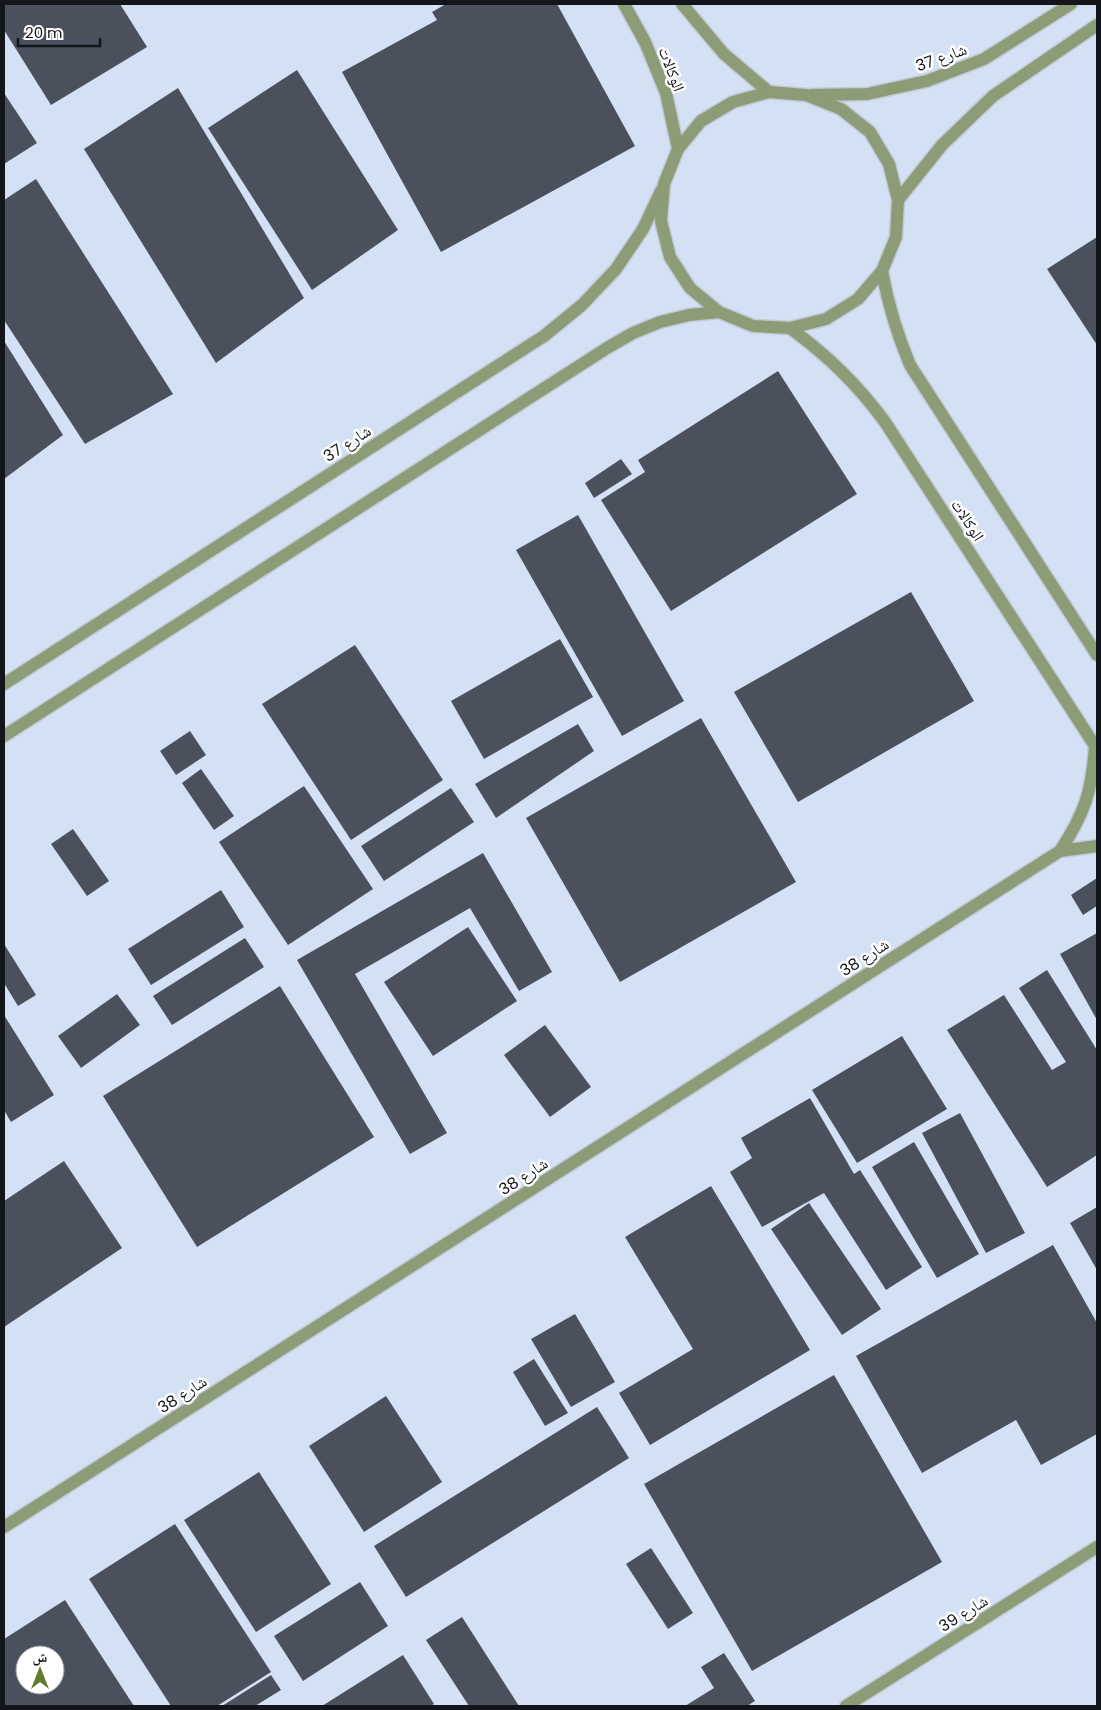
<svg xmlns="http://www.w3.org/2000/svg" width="1101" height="1710" viewBox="0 0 1101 1710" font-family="Poppins,'Noto Naskh Arabic',sans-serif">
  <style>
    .built { fill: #d4e1f5; fill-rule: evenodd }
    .building { fill: #4a515d; fill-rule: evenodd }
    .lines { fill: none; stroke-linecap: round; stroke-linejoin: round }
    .minor-casing { stroke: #c2cad7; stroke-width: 15 }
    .minor { stroke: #8c9c76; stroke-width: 12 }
    .labels { text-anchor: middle; stroke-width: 5; stroke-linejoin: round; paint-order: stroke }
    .street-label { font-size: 16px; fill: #12151a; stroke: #fff }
  </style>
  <rect width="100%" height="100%" fill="#e4edfb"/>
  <path class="built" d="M4 4H1097V1706H4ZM25 1655H55V1685H25Z"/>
  <g class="building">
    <polygon points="4,4 120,4 147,47 51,105 4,30"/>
    <polygon points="446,4 557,4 635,146 441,252 342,72 437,20 432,12"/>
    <polygon points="297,70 398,230 312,290 208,128"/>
    <polygon points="178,88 304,298 216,363 84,149"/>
    <polygon points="4,93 37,143 4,164"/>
    <polygon points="36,179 173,394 85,444 4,320 4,200"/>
    <polygon points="1097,237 1097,345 1047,269"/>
    <polygon points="4,341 63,435 4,479"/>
    <polygon points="778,371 857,494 671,611 601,500 645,472 638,460"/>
    <polygon points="621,459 632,474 594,498 585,483"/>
    <polygon points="578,515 684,701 622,736 516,550"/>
    <polygon points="911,592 974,701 798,802 734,692"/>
    <polygon points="560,639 593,697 484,759 451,701"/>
    <polygon points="355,645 443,780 351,840 262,704"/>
    <polygon points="701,718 796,882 620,982 526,818"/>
    <polygon points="578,724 594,751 496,818 475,784"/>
    <polygon points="190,731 206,755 176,775 160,751"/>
    <polygon points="201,769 234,816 214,830 182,783"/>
    <polygon points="304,786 373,889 288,945 219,842"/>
    <polygon points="451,788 474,822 384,881 361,846"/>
    <polygon points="73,829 109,881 87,896 51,844"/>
    <polygon points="483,853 552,972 519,991 470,908 355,974 447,1133 410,1154 297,960"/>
    <polygon points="1097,878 1097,906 1083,915 1071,895"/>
    <polygon points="221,890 244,927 151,985 128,949"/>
    <polygon points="468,927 517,1001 433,1056 384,982"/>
    <polygon points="1097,933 1097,1020 1060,954"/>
    <polygon points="245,938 264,967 172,1025 153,996"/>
    <polygon points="4,944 36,995 18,1006 4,983"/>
    <polygon points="1047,970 1097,1050 1097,1155 1047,1187 947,1030 1004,995 1052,1070 1066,1062 1019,988"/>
    <polygon points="280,986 374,1137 197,1247 103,1096"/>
    <polygon points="117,994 140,1025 81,1068 58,1036"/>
    <polygon points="4,1015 54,1095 11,1122 4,1110"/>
    <polygon points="545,1025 591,1087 550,1117 504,1055"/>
    <polygon points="902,1036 947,1109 857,1163 812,1090"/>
    <polygon points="810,1098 854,1174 860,1170 922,1267 886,1290 824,1193 762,1227 730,1172 752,1158 741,1138"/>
    <polygon points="960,1113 1025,1233 986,1253 922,1133"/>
    <polygon points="914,1142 979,1254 937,1278 872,1167"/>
    <polygon points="64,1161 122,1248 4,1327 4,1201"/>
    <polygon points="711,1186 810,1350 650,1445 619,1393 693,1349 625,1237"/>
    <polygon points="809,1203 881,1309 842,1335 771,1229"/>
    <polygon points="1097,1207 1097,1270 1070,1223"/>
    <polygon points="1053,1245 1097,1323 1097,1434 1041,1465 1016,1420 922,1473 856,1356"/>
    <polygon points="575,1314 615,1382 571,1407 531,1339"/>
    <polygon points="534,1359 568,1413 545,1426 513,1372"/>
    <polygon points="834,1375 942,1562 752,1671 644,1484"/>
    <polygon points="386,1396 442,1482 364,1532 309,1446"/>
    <polygon points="597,1407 629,1458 406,1597 374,1546"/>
    <polygon points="259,1472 331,1584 256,1632 184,1520"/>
    <polygon points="175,1524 271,1672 217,1706 171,1706 89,1579"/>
    <polygon points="651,1548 693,1613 668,1629 626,1564"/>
    <polygon points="360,1582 388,1626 303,1681 274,1636"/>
    <path d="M65 1600 134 1706H4V1639ZM25 1655H55V1685H25Z"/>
    <polygon points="462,1617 519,1706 469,1706 426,1640"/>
    <polygon points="724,1653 755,1701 747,1706 685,1706 714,1688 701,1667"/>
    <polygon points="403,1655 434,1704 431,1706 322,1706"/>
    <polygon points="271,1675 281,1690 255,1706 222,1706"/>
  </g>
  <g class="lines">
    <defs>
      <g id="minor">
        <polyline points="624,4 645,42 666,93 678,149"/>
        <polyline points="682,4 724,54 769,92"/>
        <polyline points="812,95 867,94 927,81 984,59 1071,4"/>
        <polyline points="898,200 942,145 993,96 1097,25"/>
        <path d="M882 271C888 304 897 334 910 365L1097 655"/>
        <path d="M790 328C828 356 857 384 885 422L1097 749"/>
        <polyline points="4,684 544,336 582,305 616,269 643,229 661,191"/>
        <polyline points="4,736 607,348 633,333 660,322 689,315 719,312 753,326 790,328 826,319 858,299 882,271 896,237 898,200 889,164 870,132 841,109 806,95 769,92 733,102 701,121 678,149 664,184 661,221 670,257 690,288 719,312"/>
        <path d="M1060 851C1085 813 1092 791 1095 745"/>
        <polyline points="4,1527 1060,851 1097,846"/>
        <polyline points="846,1706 1097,1547"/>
      </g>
    </defs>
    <use href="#minor" class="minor-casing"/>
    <use href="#minor" class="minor"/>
  </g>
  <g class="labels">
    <g class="street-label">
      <text transform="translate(941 57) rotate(-20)" y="6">شارع 37</text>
      <text transform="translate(672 69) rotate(69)" y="6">الوكالات</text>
      <text transform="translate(347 443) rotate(-33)" y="6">شارع 37</text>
      <text transform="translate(968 520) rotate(57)" y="6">الوكالات</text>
      <text transform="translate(864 957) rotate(-33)" y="6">شارع 38</text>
      <text transform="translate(523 1176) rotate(-33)" y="6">شارع 38</text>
      <text transform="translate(182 1394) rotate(-33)" y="6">شارع 38</text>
      <text transform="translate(963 1613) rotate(-32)" y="6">شارع 39</text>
    </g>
  </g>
  <rect width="1101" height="1710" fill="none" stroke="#12151a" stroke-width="10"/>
  <g transform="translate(40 1670)"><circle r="24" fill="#ffffff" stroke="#a0a1a3"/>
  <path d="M0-4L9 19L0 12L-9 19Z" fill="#617c30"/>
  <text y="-8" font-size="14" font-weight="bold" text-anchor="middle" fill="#12151a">ش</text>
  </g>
  <path d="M18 38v8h82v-8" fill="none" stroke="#12151a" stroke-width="2.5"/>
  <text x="25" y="38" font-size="15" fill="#12151a" stroke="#ffffff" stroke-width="4" paint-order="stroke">20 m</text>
</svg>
